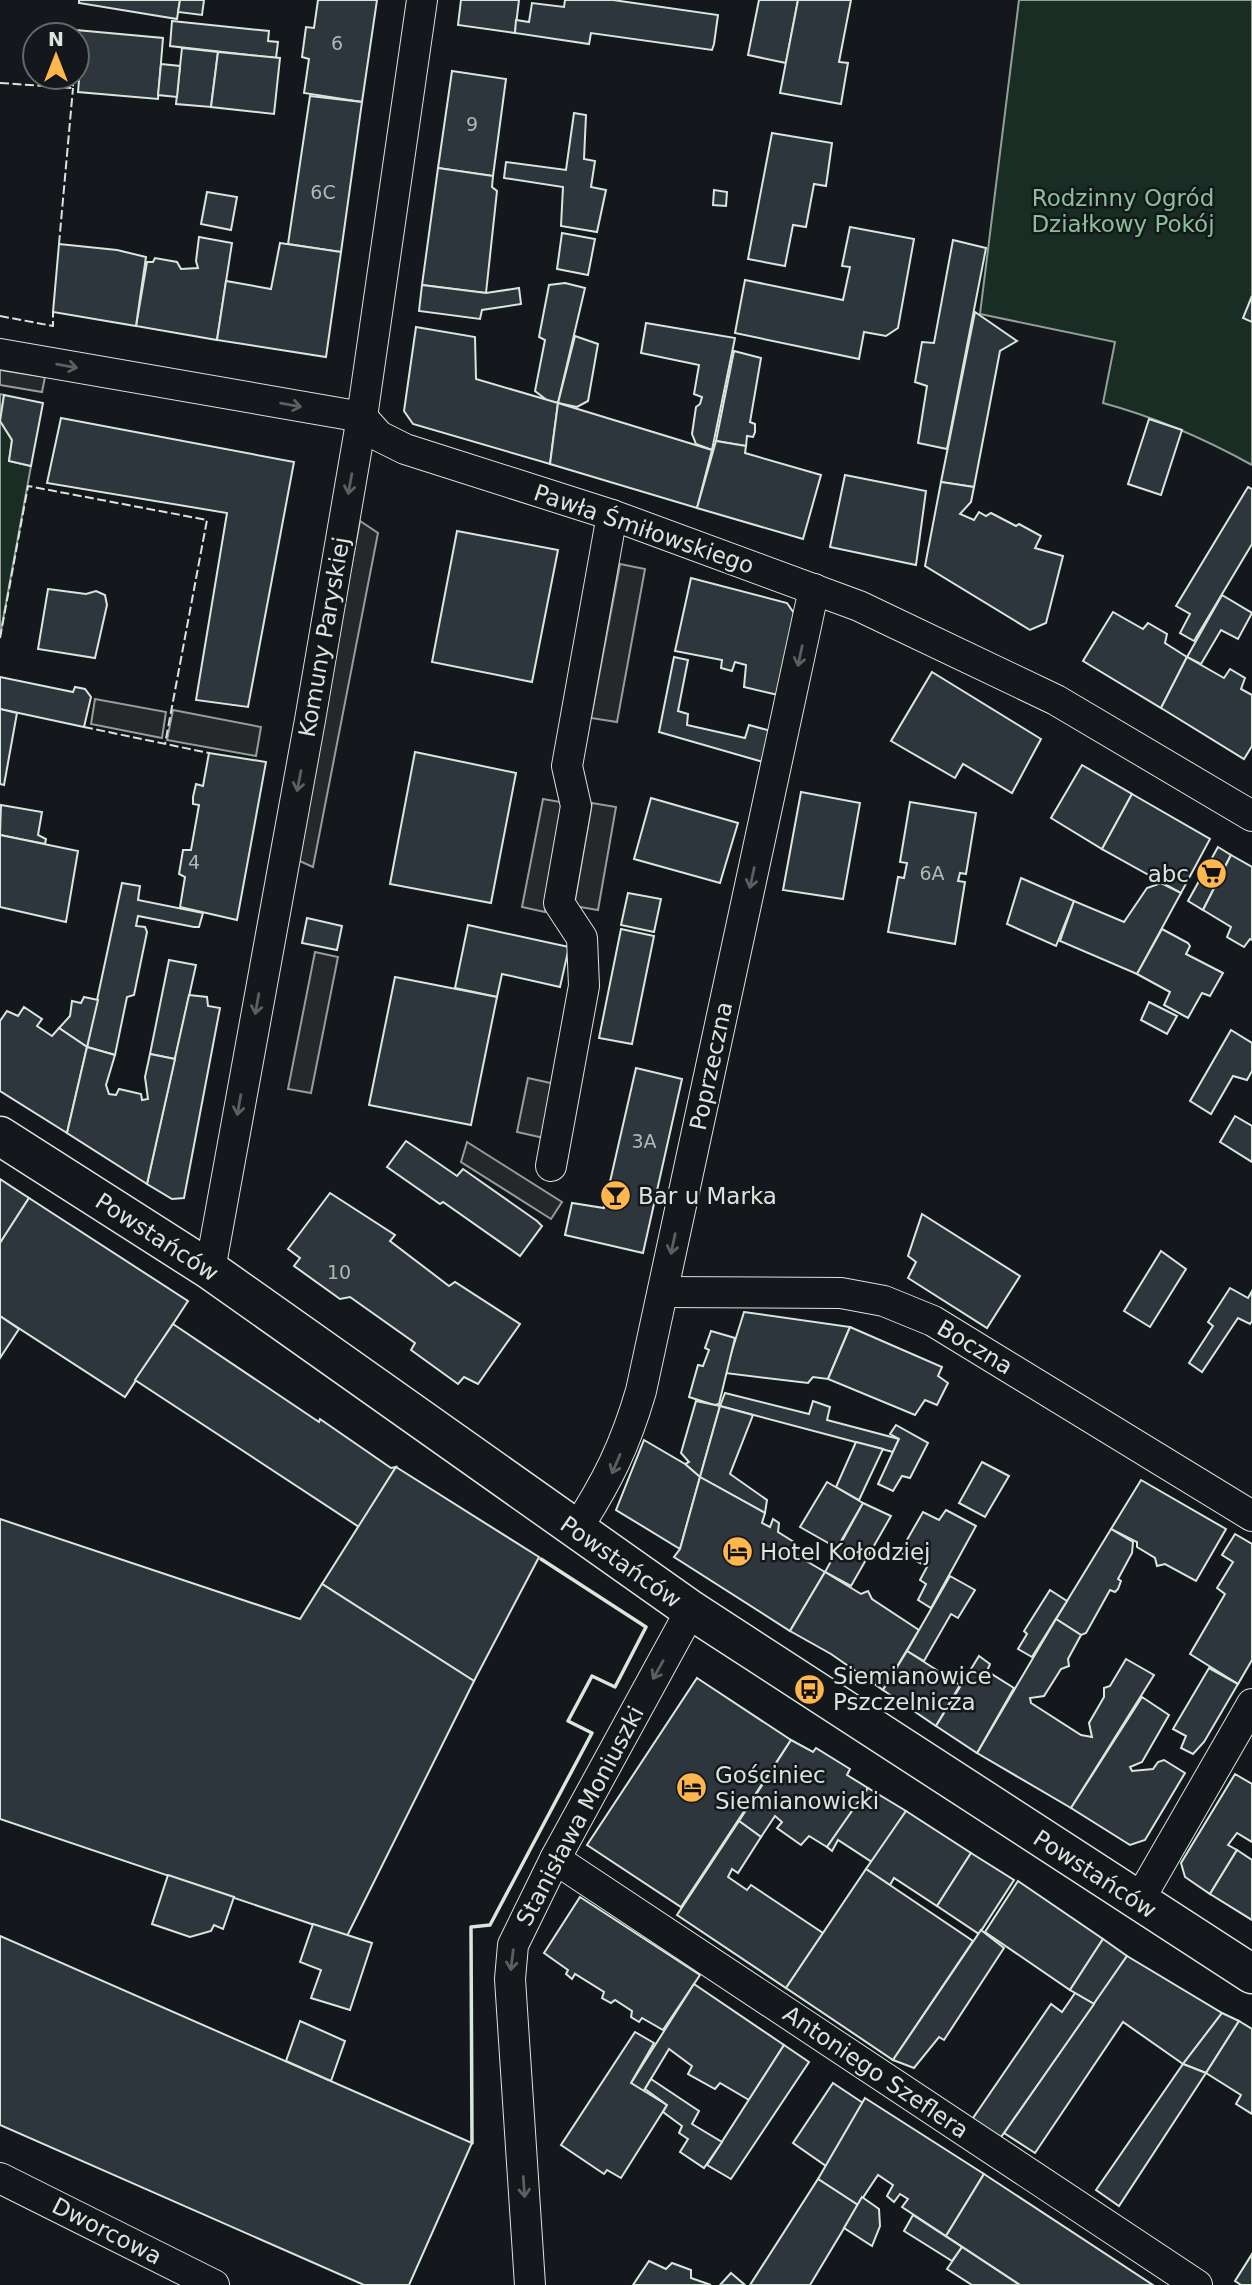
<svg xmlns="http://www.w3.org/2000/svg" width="1252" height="2285" viewBox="0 0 1252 2285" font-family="'DejaVu Sans',sans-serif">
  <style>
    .green { fill: #1a2d24; stroke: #939e99; stroke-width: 2 }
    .parking { fill: #24282b; stroke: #939e99; stroke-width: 2 }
    .building { fill: #2c363c; stroke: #d8e6dc; stroke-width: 2 }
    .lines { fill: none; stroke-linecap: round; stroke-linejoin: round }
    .street-casing { stroke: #d8e6dc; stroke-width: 32 }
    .secondary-casing { stroke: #d8e6dc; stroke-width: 41 }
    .street { stroke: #14181c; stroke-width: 30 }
    .secondary { stroke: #14181c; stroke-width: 38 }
    .fence { stroke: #d8e6dc; stroke-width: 2; stroke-dasharray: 9 3.5; stroke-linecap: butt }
    .wall { stroke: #d8e6dc; stroke-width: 3.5 }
    .oneway { stroke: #59605f }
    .labels { text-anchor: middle; stroke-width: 5; stroke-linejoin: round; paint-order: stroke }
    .number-label { font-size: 19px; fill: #adbab4 }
    .park-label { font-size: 23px; fill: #8ac095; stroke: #14181c }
    .street-label { font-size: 23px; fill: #d8e6dc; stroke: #14181c }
    .poi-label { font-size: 23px; fill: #d8e6dc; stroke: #14181c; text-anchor: start }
  </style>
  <rect width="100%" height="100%" fill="#14181c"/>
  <g class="green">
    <path d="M1019 0H1252V465C1205 439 1155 417 1103 403L1115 342 980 314Z"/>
    <polygon points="0,394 4,395 0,421 12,440 9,461 31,466 0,636"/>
  </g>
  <g class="parking">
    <polygon points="0,370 45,377 42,392 0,385"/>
    <polygon points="360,521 378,533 313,867 295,859"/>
    <polygon points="620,564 645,569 617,722 591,718"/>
    <polygon points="95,699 166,712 162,738 91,724"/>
    <polygon points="173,710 261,727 256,756 167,740"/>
    <polygon points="543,799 566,803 545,912 522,907"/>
    <polygon points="592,803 616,807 598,910 574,906"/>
    <polygon points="315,952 338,957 311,1093 288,1089"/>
    <polygon points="528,1078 555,1084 544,1138 517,1132"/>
    <polygon points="467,1142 562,1202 551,1219 461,1162"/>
  </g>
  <g class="building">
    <polygon points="79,0 180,0 177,19 79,3"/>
    <polygon points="180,0 204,0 202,15 178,12"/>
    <polygon points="318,0 377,0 362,102 304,93 309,59 302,57 306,27 314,28"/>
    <polygon points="461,0 519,0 515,33 458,25"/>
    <polygon points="565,0 613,0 718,15 714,44 712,50 591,33 589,44 515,33 516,20 529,22 532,3 564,7"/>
    <polygon points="759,0 798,0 786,63 748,55"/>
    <polygon points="798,0 851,0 839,62 848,63 841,104 780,93"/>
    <polygon points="172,21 269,31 268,41 278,42 276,58 170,46"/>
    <polygon points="76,30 163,38 158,99 78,92 80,69 77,68"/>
    <polygon points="182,48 218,52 211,107 176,104"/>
    <polygon points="218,52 280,58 274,114 211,107"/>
    <polygon points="161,64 180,66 177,97 158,95"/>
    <polygon points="452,71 506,79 493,176 438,168"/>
    <polygon points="310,96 362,102 341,252 288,244"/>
    <polygon points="574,113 586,115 584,159 595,161 591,187 606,190 597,232 561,226 563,187 504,178 506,162 566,170"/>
    <polygon points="772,133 832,143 826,186 814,184 806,227 793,225 785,266 748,259"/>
    <polygon points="438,168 493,176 492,187 497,191 486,293 422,285"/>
    <polygon points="714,190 727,192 726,206 713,205"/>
    <polygon points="207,192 237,197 231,230 201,224"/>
    <polygon points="850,227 914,239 898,328 886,336 864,332 859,359 735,333 745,280 843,300 850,267 842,266"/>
    <polygon points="562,233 595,239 588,275 557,269"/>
    <polygon points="199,237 232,243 217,340 136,326 147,262 153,262 155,258 177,262 181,269 198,268 196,261"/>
    <polygon points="953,240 986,248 947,449 918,443 927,386 915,382 922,342 934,343"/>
    <polygon points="280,243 341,252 326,357 217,340 226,281 271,289"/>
    <polygon points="59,244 117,250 146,257 136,326 53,312"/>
    <polygon points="565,283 585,288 558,403 548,401 535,391 545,340 539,337 549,285"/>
    <polygon points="422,285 486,293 519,288 521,304 482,310 480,319 419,311"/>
    <polygon points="1252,296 1252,322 1243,318"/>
    <polygon points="975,312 1017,341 1000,351 974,487 941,482"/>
    <polygon points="646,323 735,338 712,450 696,444 692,434 696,407 700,404 702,397 694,394 699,365 641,353"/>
    <polygon points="416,327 475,337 476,379 558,403 550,464 413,424 404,411"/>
    <polygon points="575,336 598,344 588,401 577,407 558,403"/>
    <polygon points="734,351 761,358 750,422 755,424 755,432 753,437 747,436 746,446 716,441"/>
    <polygon points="4,395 43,403 31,466 9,461 12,440 0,421"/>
    <polygon points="558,403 712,450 697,508 550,464"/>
    <polygon points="61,418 294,462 248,707 196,700 227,513 47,483"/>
    <polygon points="1149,419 1182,430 1161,495 1128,484"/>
    <polygon points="716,441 746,446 745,453 821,475 803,539 697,508"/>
    <polygon points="845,475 926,491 916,565 830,547"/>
    <polygon points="941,482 974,487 971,502 960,514 974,520 979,512 986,516 991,513 1016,526 1019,524 1041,536 1035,548 1063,556 1046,623 1030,630 925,566"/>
    <polygon points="1248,487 1252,489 1252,544 1194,641 1180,633 1190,614 1176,606"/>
    <polygon points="457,531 558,550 532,682 432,662"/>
    <polygon points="691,578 787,603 798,619 778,695 744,687 746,665 735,662 732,671 721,668 722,660 675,651"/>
    <polygon points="48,589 86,594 96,591 105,595 107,605 95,658 38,649"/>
    <polygon points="1222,595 1252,613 1238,639 1221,630 1201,664 1187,657"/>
    <polygon points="1113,612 1143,629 1148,623 1167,634 1165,643 1187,657 1161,708 1083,661"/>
    <polygon points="674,657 688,660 678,711 688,714 687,725 745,738 749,725 771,731 763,762 659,732"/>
    <polygon points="1187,657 1224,678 1230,669 1245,678 1241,689 1252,695 1252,746 1244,759 1161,708"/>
    <polygon points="932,672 1041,739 1012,793 963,764 955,778 891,741"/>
    <polygon points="0,677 73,692 75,687 85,689 91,697 84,727 0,709"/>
    <polygon points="0,709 17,713 4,785 0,784"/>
    <polygon points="415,752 516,773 491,903 390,884"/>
    <polygon points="209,753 266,762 237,920 180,907 185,877 179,874 183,850 191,850 199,805 193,804 193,797 196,784 203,786"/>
    <polygon points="1082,765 1132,794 1102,849 1051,818"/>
    <polygon points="801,792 860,803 843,899 783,890"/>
    <polygon points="1132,794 1210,839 1181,893 1102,849"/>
    <polygon points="651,798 738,823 720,883 634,859"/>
    <polygon points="910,802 976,813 966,874 960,873 958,881 965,882 955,944 888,932 898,877 904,878 907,863 900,862"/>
    <polygon points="1,805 42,812 38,835 46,839 45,844 0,835"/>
    <polygon points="0,835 78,851 66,922 0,907"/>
    <polygon points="1218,847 1231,855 1203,910 1188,901"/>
    <polygon points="1231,855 1252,867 1252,940 1250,939 1244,947 1227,937 1231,927 1203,910"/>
    <polygon points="1021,878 1074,901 1056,946 1007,924"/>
    <polygon points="122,883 140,886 138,900 203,913 199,927 194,927 138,916 136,926 145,927 147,932 134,995 127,997 115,1055 87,1047"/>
    <polygon points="1161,883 1181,893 1137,974 1060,941 1074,901 1124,922 1147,888"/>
    <polygon points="628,893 661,899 654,932 621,925"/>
    <polygon points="307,918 342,926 337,950 302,943"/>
    <polygon points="468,925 569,947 560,987 502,974 497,997 455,988"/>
    <polygon points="621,929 654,936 632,1044 599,1038"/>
    <polygon points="1162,929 1188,943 1190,946 1186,954 1223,973 1210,996 1202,993 1188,1018 1164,1005 1170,992 1137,974"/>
    <polygon points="169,960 196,965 175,1059 150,1054"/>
    <polygon points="395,977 497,997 471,1125 369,1105"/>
    <polygon points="189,995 207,997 208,1006 220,1008 184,1198 172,1199 147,1184"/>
    <polygon points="84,997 98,1000 87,1047 59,1028 70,1016 72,1001 81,1003"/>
    <polygon points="1149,1002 1177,1016 1167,1034 1141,1020"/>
    <polygon points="24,1007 42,1019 37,1026 52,1036 59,1028 87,1047 67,1133 0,1091 0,1021 7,1011 18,1016"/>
    <polygon points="1231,1030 1252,1043 1252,1071 1247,1080 1233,1076 1211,1114 1190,1101"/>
    <polygon points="87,1047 115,1055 106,1085 109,1094 116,1095 119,1089 141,1094 142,1100 148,1099 145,1077 150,1054 175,1059 147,1184 67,1133"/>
    <polygon points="636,1068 682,1079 643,1253 565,1235 572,1203 604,1208"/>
    <polygon points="1235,1116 1252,1126 1252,1162 1220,1142"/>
    <polygon points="406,1141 457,1176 463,1169 537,1221 542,1226 520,1256 443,1202 440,1204 387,1167"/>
    <polygon points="0,1179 29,1198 0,1243"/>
    <polygon points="330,1193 395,1235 390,1241 449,1286 455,1282 520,1324 478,1384 464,1377 458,1384 411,1350 415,1343 350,1297 340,1299 294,1266 300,1258 288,1249"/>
    <polygon points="29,1198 188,1301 125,1397 0,1316 0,1243"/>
    <polygon points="922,1214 1020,1276 987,1328 908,1278 916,1262 908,1256"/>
    <polygon points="1161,1251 1186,1269 1150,1327 1124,1311"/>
    <polygon points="1230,1288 1248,1298 1252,1291 1252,1321 1250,1324 1238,1318 1202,1372 1189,1363 1213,1326 1208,1322"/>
    <polygon points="744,1312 850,1327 828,1379 813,1377 808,1383 725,1373"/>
    <polygon points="0,1316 19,1329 0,1358"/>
    <polygon points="173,1324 319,1422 320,1419 391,1468 396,1467 359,1527 135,1380"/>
    <polygon points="850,1327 942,1367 938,1376 948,1383 937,1405 925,1400 915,1415 828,1379"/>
    <polygon points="711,1331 735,1338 719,1404 714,1405 689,1397 698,1365 703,1366 709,1350 705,1348"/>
    <polygon points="725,1393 809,1414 813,1401 830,1407 827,1420 899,1439 893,1452 720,1406"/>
    <polygon points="696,1401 720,1406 700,1477 685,1464 689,1462 681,1453"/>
    <polygon points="720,1406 753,1415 730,1474 767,1500 765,1513 700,1477"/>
    <polygon points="896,1425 928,1443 910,1478 902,1476 893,1491 878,1484 899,1439 890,1434"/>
    <polygon points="644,1440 685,1464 700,1477 680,1549 616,1510"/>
    <polygon points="856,1442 883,1449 859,1500 836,1487"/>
    <polygon points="982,1462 1009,1476 985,1517 959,1503"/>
    <polygon points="396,1467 539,1557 474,1681 322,1584"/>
    <polygon points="700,1477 765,1513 762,1523 770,1527 773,1519 779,1523 778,1532 794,1542 796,1555 825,1572 790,1631 674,1557 680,1549"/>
    <polygon points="1141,1480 1226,1529 1196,1581 1165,1564 1157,1566 1155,1558 1137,1547 1137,1542 1111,1529"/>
    <polygon points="827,1482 863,1503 837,1548 800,1527"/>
    <polygon points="863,1503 891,1516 851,1586 825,1572"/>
    <polygon points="946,1510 976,1526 931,1608 918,1600 926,1584 920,1580 927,1567 900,1552 923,1512 939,1520"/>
    <polygon points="0,1519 300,1619 322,1584 474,1681 347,1936 0,1819"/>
    <polygon points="1111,1529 1133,1542 1132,1553 1118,1579 1121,1581 1118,1589 1115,1592 1110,1590 1086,1633 1081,1635 1056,1619"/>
    <polygon points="1235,1534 1252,1544 1252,1660 1238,1684 1190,1654 1225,1594 1217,1588 1233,1562 1222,1555"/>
    <polygon points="825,1572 861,1594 868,1591 872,1599 919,1630 883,1690 831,1654 790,1631"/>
    <polygon points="950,1576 975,1590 958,1618 951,1614 924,1661 907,1651"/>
    <polygon points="1050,1590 1067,1601 1032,1657 1018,1649 1027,1634 1024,1631"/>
    <polygon points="1056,1619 1081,1635 1068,1659 1069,1666 1061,1669 1044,1696 1030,1698 1031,1703 1081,1735 1092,1737 1089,1723 1104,1697 1104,1688 1110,1686 1126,1659 1154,1675 1071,1808 977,1753"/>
    <polygon points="907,1651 960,1685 936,1726 883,1690"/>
    <polygon points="979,1656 990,1664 987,1671 1014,1688 977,1753 936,1726"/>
    <polygon points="1209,1668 1238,1684 1204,1742 1193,1754 1181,1748 1186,1736 1173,1729"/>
    <polygon points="697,1678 791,1740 681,1907 587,1845"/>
    <polygon points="1142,1697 1169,1715 1142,1762 1130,1767 1132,1771 1153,1769 1158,1762 1164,1760 1185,1773 1145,1840 1130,1845 1071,1808"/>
    <polygon points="791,1740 813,1752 816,1748 850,1769 847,1775 868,1788 827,1847 809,1836 801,1845 777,1828 782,1822 775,1816 761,1837 739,1821"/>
    <polygon points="1235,1774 1252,1784 1252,1842 1237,1833 1228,1845 1237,1850 1210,1894 1185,1877 1181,1863"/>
    <polygon points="868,1788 906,1811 872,1862 838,1840 832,1851 827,1847"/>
    <polygon points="906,1811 971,1853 937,1906 894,1878 890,1885 866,1869"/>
    <polygon points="739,1821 761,1837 738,1873 732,1869 728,1877 747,1890 751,1885 823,1933 786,1988 677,1915"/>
    <polygon points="1237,1850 1252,1860 1252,1920 1210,1894"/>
    <polygon points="971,1853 1014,1880 979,1934 937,1906"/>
    <polygon points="866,1869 973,1941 893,2060 786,1988"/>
    <polygon points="168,1875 234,1897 223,1929 214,1925 211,1931 190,1937 152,1924"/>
    <polygon points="1018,1881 1103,1939 1070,1990 985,1932"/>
    <polygon points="580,1897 700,1975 663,2030 642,2018 639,2022 631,2017 632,2011 615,2000 611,2003 602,1998 604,1992 575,1974 572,1979 566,1974 568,1970 544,1953"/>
    <polygon points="313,1924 372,1943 350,2010 311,1998 321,1970 300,1962"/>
    <polygon points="981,1930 1004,1948 944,2040 939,2037 914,2068 893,2060"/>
    <polygon points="0,1936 472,2143 409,2285 364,2285 0,2125"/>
    <polygon points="1103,1939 1127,1956 1094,2004 1070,1990"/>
    <polygon points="1127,1956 1222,2013 1183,2064 1123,2022 1035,2153 1004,2133"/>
    <polygon points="694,1984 784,2045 749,2100 720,2083 715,2089 688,2074 692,2066 669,2049 643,2092 631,2083"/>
    <polygon points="1075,1993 1094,2004 999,2140 971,2121 1051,2004 1062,2012"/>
    <polygon points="1222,2013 1239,2021 1206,2073 1183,2064"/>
    <polygon points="300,2021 345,2041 331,2081 286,2061"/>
    <polygon points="1239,2021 1252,2029 1252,2114 1236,2104 1241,2095 1206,2073"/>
    <polygon points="635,2032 654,2043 631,2083 667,2105 621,2178 607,2170 604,2174 561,2145"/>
    <polygon points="784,2045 809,2062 731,2179 707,2165"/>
    <polygon points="1183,2064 1206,2073 1119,2206 1096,2190"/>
    <polygon points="651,2079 699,2111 692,2124 722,2142 704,2168 680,2152 688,2139 679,2133 682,2126 663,2112 667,2105 645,2089"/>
    <polygon points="833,2083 863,2103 826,2166 793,2143"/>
    <polygon points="865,2098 984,2174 946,2236 902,2207 908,2199 900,2194 894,2202 887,2196 893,2185 878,2175 858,2205 818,2179"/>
    <polygon points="984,2174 1153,2285 1020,2285 946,2236"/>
    <polygon points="818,2179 858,2205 810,2285 750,2285"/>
    <polygon points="862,2197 879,2209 880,2226 872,2246 844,2228"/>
    <polygon points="913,2215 962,2247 952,2261 904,2231"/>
    <polygon points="962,2247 1020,2285 972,2285 947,2269"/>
    <polygon points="1252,2254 1252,2285 1241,2285 1235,2281"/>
    <polygon points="649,2261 666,2269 672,2263 691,2270 691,2278 711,2285 633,2285"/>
    <polygon points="731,2273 745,2285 720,2285"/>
  </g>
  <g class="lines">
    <defs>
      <g id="street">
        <polyline points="0,354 362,417 379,436 405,449 612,515 859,606 1056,700 1252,816"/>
        <polyline points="551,1166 584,986 582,938 559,903 576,806 567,766 612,515"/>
        <polyline points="210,1270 310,720 362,417 422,0"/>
        <polyline points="663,1292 841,1293 884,1301 933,1321 1252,1516"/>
        <path d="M576 1530C607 1482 625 1446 641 1391L814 589"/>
        <polyline points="555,1859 1197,2285"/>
        <polyline points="1138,1902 1252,1704"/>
        <polyline points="0,2178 214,2285"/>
        <polyline points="530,2285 510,1979 513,1945 555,1859 691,1610"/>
      </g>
      <polyline id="secondary" points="0,1136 210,1270 691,1610 1252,1974"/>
    </defs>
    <use href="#street" class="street-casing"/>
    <use href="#secondary" class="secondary-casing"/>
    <use href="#street" class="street"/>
    <use href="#secondary" class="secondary"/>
    <g class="fence">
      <polyline points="0,83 73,88 73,77"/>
      <polyline points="59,244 73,88"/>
      <polyline points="0,316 53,326 53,312"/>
      <polyline points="0,638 28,486 207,520 165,744"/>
      <polyline points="84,727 209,753"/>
    </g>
    <polyline class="wall" points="472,2143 471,1927 490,1925 592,1733 568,1721 592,1676 615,1687 646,1627 541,1559"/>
  </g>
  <defs><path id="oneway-shaft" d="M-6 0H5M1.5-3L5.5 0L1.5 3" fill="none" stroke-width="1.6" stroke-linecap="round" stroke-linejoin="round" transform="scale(1.75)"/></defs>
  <g class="oneway">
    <use href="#oneway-shaft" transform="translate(67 366) rotate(10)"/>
    <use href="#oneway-shaft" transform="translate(291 405) rotate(10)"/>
    <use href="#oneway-shaft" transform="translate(350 484) rotate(100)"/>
    <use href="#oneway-shaft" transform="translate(800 656) rotate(102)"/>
    <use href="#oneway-shaft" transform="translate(299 781) rotate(101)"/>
    <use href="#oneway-shaft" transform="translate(752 878) rotate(102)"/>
    <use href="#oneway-shaft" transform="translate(257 1004) rotate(100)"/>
    <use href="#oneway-shaft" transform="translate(239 1105) rotate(100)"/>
    <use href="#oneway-shaft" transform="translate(673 1244) rotate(102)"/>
    <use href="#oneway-shaft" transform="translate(616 1464) rotate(113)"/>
    <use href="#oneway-shaft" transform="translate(658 1670) rotate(119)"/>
    <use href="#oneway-shaft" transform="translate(512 1960) rotate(97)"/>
    <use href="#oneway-shaft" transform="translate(524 2187) rotate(86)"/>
  </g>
  <defs>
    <symbol id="supermarket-disc" viewBox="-11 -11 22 22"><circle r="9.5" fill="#ffb74d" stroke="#14181c"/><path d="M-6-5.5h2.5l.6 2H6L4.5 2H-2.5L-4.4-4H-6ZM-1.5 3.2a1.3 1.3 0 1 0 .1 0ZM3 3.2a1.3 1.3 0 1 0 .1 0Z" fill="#111"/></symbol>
    <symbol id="bar-disc" viewBox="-11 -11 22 22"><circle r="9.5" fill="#ffb74d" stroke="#14181c"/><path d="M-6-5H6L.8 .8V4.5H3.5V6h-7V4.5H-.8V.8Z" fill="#111"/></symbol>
    <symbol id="hotel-disc" viewBox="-11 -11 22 22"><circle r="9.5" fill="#ffb74d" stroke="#14181c"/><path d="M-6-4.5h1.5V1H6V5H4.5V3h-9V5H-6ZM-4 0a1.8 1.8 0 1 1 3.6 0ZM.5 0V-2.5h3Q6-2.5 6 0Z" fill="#111"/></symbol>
    <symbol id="bus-disc" viewBox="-11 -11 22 22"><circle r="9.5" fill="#ffb74d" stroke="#14181c"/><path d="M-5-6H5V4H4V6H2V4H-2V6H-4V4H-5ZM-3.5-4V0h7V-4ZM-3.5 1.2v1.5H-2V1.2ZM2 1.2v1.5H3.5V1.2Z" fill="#111"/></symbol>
  </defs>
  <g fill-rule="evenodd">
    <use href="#supermarket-disc" x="1194" y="856" width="35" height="35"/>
    <use href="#bar-disc" x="598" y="1178" width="35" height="35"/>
    <use href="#hotel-disc" x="720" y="1534" width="35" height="35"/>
    <use href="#bus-disc" x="792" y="1672" width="35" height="35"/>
    <use href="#hotel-disc" x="674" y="1770" width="35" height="35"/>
  </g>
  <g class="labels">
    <g class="number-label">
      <text x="337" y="50">6</text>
      <text x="472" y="131">9</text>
      <text x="323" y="199">6C</text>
      <text x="194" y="869">4</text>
      <text x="932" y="880">6A</text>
      <text x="644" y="1148">3A</text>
      <text x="339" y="1279">10</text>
    </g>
    <g class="park-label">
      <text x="1123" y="206">Rodzinny Ogród<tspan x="1123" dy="26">Działkowy Pokój</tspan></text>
    </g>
    <g class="street-label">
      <text transform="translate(644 529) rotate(19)" y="8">Pawła Śmiłowskiego</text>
      <text transform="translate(324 637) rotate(-80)" y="8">Komuny Paryskiej</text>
      <text transform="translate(711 1066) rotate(-78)" y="8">Poprzeczna</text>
      <text transform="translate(157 1237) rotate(33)" y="8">Powstańców</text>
      <text transform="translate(975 1347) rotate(31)" y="8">Boczna</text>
      <text transform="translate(621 1562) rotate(35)" y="8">Powstańców</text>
      <text transform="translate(580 1816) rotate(-62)" y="8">Stanisława Moniuszki</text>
      <text transform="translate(1095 1874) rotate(33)" y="8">Powstańców</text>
      <text transform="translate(876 2072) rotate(34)" y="8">Antoniego Szeflera</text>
      <text transform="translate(107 2231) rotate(27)" y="8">Dworcowa</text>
    </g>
    <g class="poi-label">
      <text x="1189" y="882" text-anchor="end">abc</text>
      <text x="638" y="1204">Bar u Marka</text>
      <text x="760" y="1560">Hotel Kołodziej</text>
      <text x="833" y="1684">Siemianowice<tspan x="833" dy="26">Pszczelnicza</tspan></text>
      <text x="715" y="1783">Gościniec<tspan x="715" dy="26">Siemianowicki</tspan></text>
    </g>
  </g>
  <g transform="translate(56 56)"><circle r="33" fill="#14181c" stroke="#626a69" stroke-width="2"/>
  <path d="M0-5L12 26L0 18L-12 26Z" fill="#ffb74d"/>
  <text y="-10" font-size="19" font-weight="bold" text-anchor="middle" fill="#d8e6dc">N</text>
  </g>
</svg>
